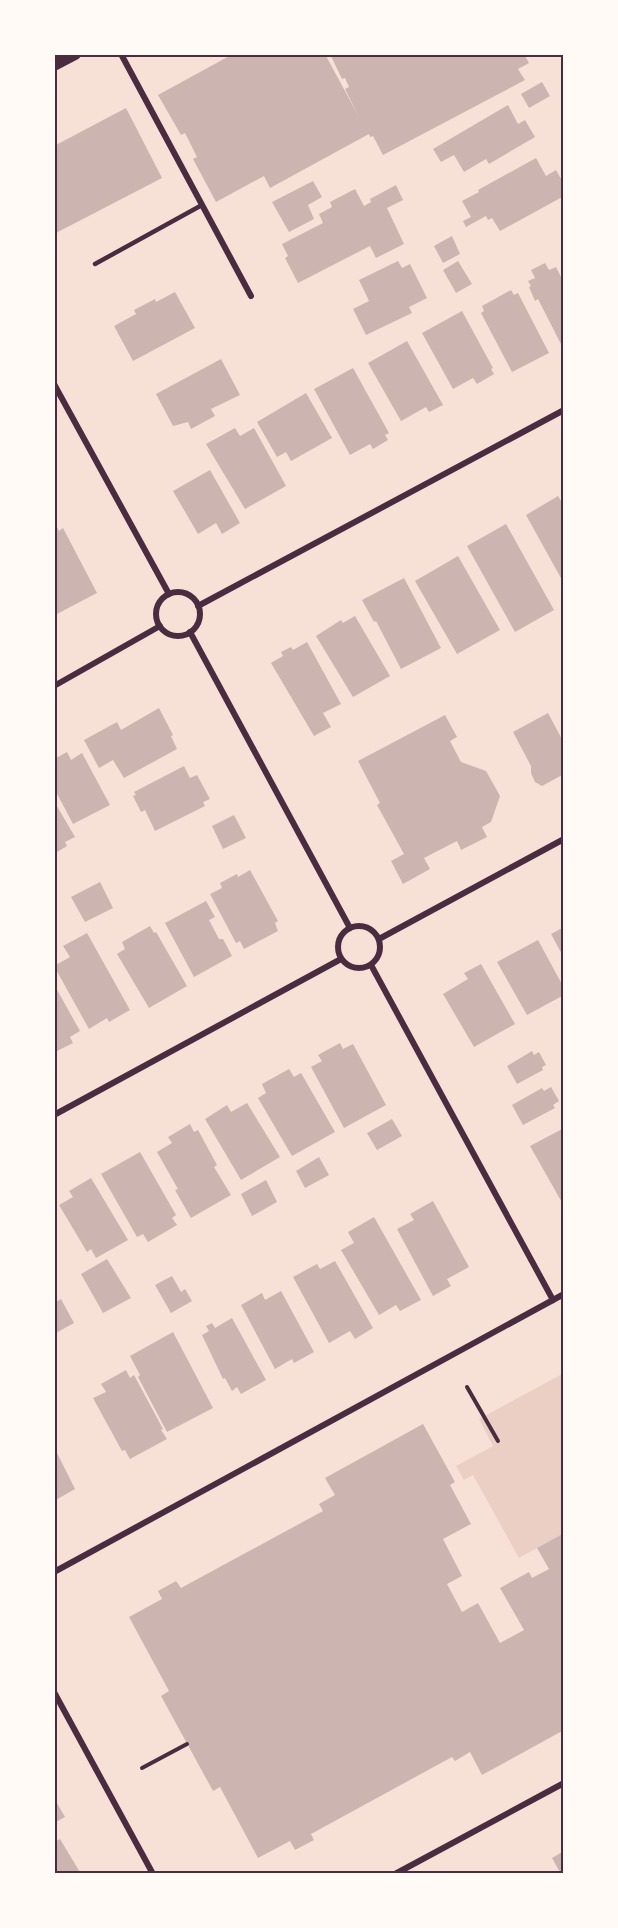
<svg xmlns="http://www.w3.org/2000/svg" width="618" height="1928" viewBox="0 0 618 1928" font-family="Raleway,sans-serif">
  <style>
    .green { fill: #ebcfc5 }
    .building { fill: #ccb4b1 }
    .lines { fill: none; stroke-linecap: round; stroke-linejoin: round }
    .path { stroke: #4a2c40; stroke-width: 4 }
    .service { stroke: #4a2c40; stroke-width: 4.5 }
    .minor { stroke: #4a2c40; stroke-width: 6 }
    .secondary { stroke: #4a2c40; stroke-width: 12 }
    .neatline { fill: none; stroke: #4a2c40; stroke-width: 2 }
  </style>
  <rect width="100%" height="100%" fill="#f7e1d7"/>
  <polygon class="green" points="564,1373 564,1533 519,1558 473,1475 464,1480 456,1466 493,1446 479,1419"/>
  <g class="building">
    <polygon points="233,54 325,54 359,117 345,89 349,87 345,78 342,79 330,54 524,54 529,63 518,69 525,80 383,155 373,136 370,137 369,134 270,188 264,176 216,202 193,159 197,157 185,133 181,135 158,95"/>
    <polygon points="542,82 550,96 529,108 521,94"/>
    <polygon points="508,105 518,124 525,120 535,137 489,164 486,159 464,172 454,155 441,162 433,149"/>
    <polygon points="126,108 162,178 54,234 54,146"/>
    <polygon points="536,158 546,176 556,170 564,184 564,196 500,231 492,218 488,220 486,216 466,227 463,221 471,217 462,201 479,192 478,190"/>
    <polygon points="313,181 322,197 308,205 314,219 289,232 272,202"/>
    <polygon points="396,185 403,200 387,208 404,244 376,258 370,246 298,283 285,258 288,256 282,244 323,223 319,214 332,207 330,202 355,189 364,206 371,202 370,199"/>
    <polygon points="452,236 460,254 443,263 434,246"/>
    <polygon points="398,261 402,268 410,264 427,298 409,307 412,313 366,335 353,309 369,301 359,280"/>
    <polygon points="458,261 472,284 456,293 443,270"/>
    <polygon points="545,263 549,270 556,267 564,283 564,350 538,299 535,301 529,287 531,286 528,281 535,278 531,270"/>
    <polygon points="511,290 514,295 518,293 549,353 512,372 481,313 484,311 482,306"/>
    <polygon points="175,292 195,328 133,361 114,326 136,314 134,310 155,299 156,302"/>
    <polygon points="462,311 493,368 491,369 494,374 477,384 473,378 453,389 422,333"/>
    <polygon points="407,341 443,405 429,412 426,407 401,421 368,363"/>
    <polygon points="221,359 240,395 211,409 215,416 191,429 188,422 173,426 156,394"/>
    <polygon points="353,368 389,433 385,435 388,440 373,449 370,444 350,455 314,389"/>
    <polygon points="306,393 332,438 291,461 286,452 277,457 257,422"/>
    <polygon points="235,428 240,436 254,428 286,486 245,509 206,444"/>
    <polygon points="210,470 240,523 222,534 216,523 198,534 173,491"/>
    <polygon points="558,496 564,506 564,579 562,580 526,515"/>
    <polygon points="54,522 59,531 63,528 97,593 55,615"/>
    <polygon points="506,524 554,610 515,632 467,546"/>
    <polygon points="458,556 500,630 457,654 415,581"/>
    <polygon points="404,578 441,648 401,669 376,621 374,622 362,600"/>
    <polygon points="355,616 390,676 353,697 316,636 341,620 343,623"/>
    <polygon points="307,642 341,704 323,713 331,727 314,736 271,663 283,656 281,652 291,647 293,650"/>
    <polygon points="159,708 173,735 171,736 177,749 124,778 113,760 99,768 84,740 117,722 121,730"/>
    <polygon points="548,713 564,743 564,774 542,786 535,782 531,773 531,766 513,732"/>
    <polygon points="445,715 457,737 450,741 461,762 486,771 500,796 491,822 482,827 487,837 461,850 457,841 424,858 430,869 403,884 391,861 404,854 377,805 380,803 358,761"/>
    <polygon points="67,752 71,760 82,753 110,805 73,824 54,788 54,759"/>
    <polygon points="184,766 190,778 197,775 210,799 203,802 205,806 155,831 145,810 141,812 133,796 136,795 134,792"/>
    <polygon points="54,801 75,837 65,842 67,846 57,852 54,847"/>
    <polygon points="234,815 246,838 223,849 212,826"/>
    <polygon points="250,870 278,921 275,923 278,931 244,949 240,941 236,943 210,894 222,888 220,883 237,874 238,877"/>
    <polygon points="100,882 113,908 85,922 71,897"/>
    <polygon points="206,901 215,917 209,920 219,939 223,939 232,956 194,977 165,923"/>
    <polygon points="564,920 564,958 551,934 564,927 561,922"/>
    <polygon points="150,926 154,933 156,932 187,986 149,1008 117,954 125,949 122,942"/>
    <polygon points="87,933 130,1010 109,1022 107,1018 89,1029 54,966 70,957 63,946"/>
    <polygon points="538,940 564,988 564,995 527,1015 497,962"/>
    <polygon points="481,964 515,1024 474,1047 443,994 468,979 464,973"/>
    <polygon points="56,988 80,1031 70,1037 73,1043 57,1051 54,1046 54,990"/>
    <polygon points="340,1043 343,1049 353,1044 386,1105 344,1128 311,1067 322,1061 318,1055"/>
    <polygon points="532,1051 534,1055 539,1052 546,1065 542,1067 543,1070 517,1084 507,1066"/>
    <polygon points="289,1069 294,1077 301,1073 335,1132 292,1156 258,1098 266,1093 262,1084"/>
    <polygon points="551,1087 559,1101 553,1105 555,1108 523,1125 512,1105 542,1088 544,1091"/>
    <polygon points="247,1103 280,1157 241,1180 205,1119 227,1105 231,1112"/>
    <polygon points="392,1119 402,1136 377,1150 367,1133"/>
    <polygon points="190,1124 194,1132 198,1130 217,1165 214,1167 231,1195 191,1218 175,1190 178,1189 157,1152 172,1143 168,1137"/>
    <polygon points="564,1128 564,1206 530,1146"/>
    <polygon points="140,1152 176,1215 172,1218 177,1225 148,1242 143,1234 137,1237 101,1174"/>
    <polygon points="319,1157 329,1175 305,1188 296,1171"/>
    <polygon points="91,1178 128,1240 96,1258 91,1249 87,1252 59,1205 73,1197 69,1191"/>
    <polygon points="266,1180 277,1202 252,1216 241,1194"/>
    <polygon points="433,1201 469,1267 447,1279 451,1286 433,1296 397,1229 414,1220 410,1214"/>
    <polygon points="374,1217 421,1300 400,1311 396,1305 379,1315 341,1250 354,1243 348,1232"/>
    <polygon points="107,1259 131,1298 103,1313 81,1274"/>
    <polygon points="335,1261 373,1328 355,1339 350,1331 329,1343 293,1277 317,1264 320,1269"/>
    <polygon points="172,1276 181,1292 185,1289 192,1301 171,1313 155,1285"/>
    <polygon points="281,1291 314,1352 294,1363 292,1359 275,1369 241,1305 262,1293 265,1300"/>
    <polygon points="61,1299 74,1323 54,1334 54,1303"/>
    <polygon points="232,1318 266,1380 241,1394 237,1387 232,1391 225,1378 223,1379 202,1335 209,1331 206,1326 212,1323 215,1328"/>
    <polygon points="173,1332 213,1408 167,1432 138,1377 140,1375 130,1356"/>
    <polygon points="126,1370 130,1378 134,1375 163,1429 161,1430 167,1439 130,1459 125,1450 122,1451 93,1398 106,1392 101,1384"/>
    <polygon points="423,1424 455,1482 450,1485 471,1524 443,1539 462,1576 447,1584 462,1612 478,1603 500,1643 524,1630 500,1588 529,1572 532,1578 549,1569 537,1548 564,1533 564,1730 482,1775 470,1752 455,1761 452,1757 311,1834 314,1840 295,1850 290,1841 258,1858 220,1787 213,1791 161,1696 169,1691 129,1617 162,1599 158,1591 176,1581 181,1588 323,1511 319,1504 335,1495 325,1478"/>
    <polygon points="54,1447 75,1489 54,1501"/>
    <polygon points="54,1798 65,1817 54,1823"/>
    <polygon points="60,1839 81,1874 54,1874 54,1842"/>
    <polygon points="564,1851 564,1874 561,1874 552,1858"/>
  </g>
  <g class="lines">
    <g class="path">
      <polyline points="467,1387 498,1441"/>
      <polyline points="142,1768 187,1744"/>
    </g>
    <polyline class="service" points="95,264 202,205"/>
    <g class="minor">
      <polyline points="121,54 251,296"/>
      <polyline points="54,384 169,594"/>
      <circle cx="178" cy="614" r="22"/>
      <polyline points="198,606 564,410"/>
      <polyline points="190,632 350,928"/>
      <polyline points="54,686 160,626"/>
      <circle cx="359" cy="947" r="21"/>
      <polyline points="379,939 564,839"/>
      <polyline points="371,965 553,1300"/>
      <polyline points="54,1115 341,959"/>
      <polyline points="54,1572 564,1294"/>
      <polyline points="54,1692 153,1874"/>
      <polyline points="395,1874 564,1783"/>
    </g>
    <polyline class="secondary" points="54,65 75,54"/>
  </g>
  <rect width="618" height="1928" fill="none" stroke="#fffaf5" stroke-width="111"/>
  <rect x="56" y="56" width="506" height="1816" class="neatline"/>
</svg>
